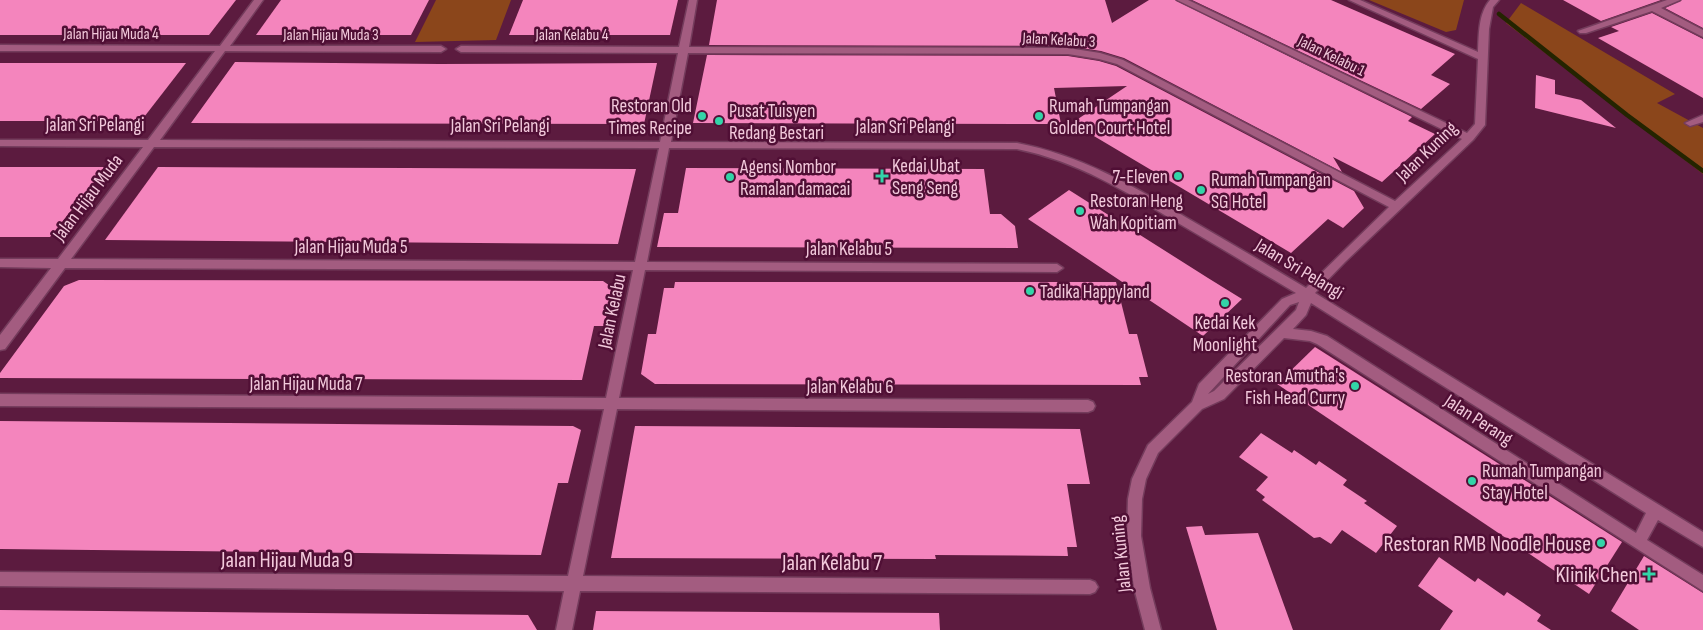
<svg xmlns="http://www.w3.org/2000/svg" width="1703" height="630" viewBox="0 0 1703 630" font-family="'Sofia Sans Condensed',sans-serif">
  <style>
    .green { fill: #8b461b }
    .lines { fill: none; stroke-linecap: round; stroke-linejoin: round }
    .stream { stroke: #242400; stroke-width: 4.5 }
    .building { fill: #f485bd }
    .minor-casing { stroke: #743c5c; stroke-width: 3 }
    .minor { fill: #a35c80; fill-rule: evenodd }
    .poi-dot { fill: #33d4a8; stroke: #500f35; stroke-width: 2 }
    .labels { text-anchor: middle; stroke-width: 5; stroke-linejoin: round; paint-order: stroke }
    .far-street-label { font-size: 16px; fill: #f2c9db; stroke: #500f35 }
    .poi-label { font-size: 19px; fill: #f2c9db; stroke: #500f35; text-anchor: start }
    .street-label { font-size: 19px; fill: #f2c9db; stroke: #500f35 }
    .near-poi-label { font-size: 22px; fill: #f2c9db; stroke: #500f35; text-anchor: end }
    .near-street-label { font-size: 22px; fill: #f2c9db; stroke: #500f35 }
  </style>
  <rect width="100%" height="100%" fill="#5c1b3f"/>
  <g class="green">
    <polygon points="436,0 511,0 496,40 415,42"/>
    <polygon points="1369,0 1464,0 1456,30 1446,32"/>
    <polygon points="1521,3 1675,94 1657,103 1703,128 1703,174 1506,23"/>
  </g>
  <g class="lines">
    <polyline class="stream" points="1499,14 1627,115 1703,171"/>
  </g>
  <g class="building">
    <polygon points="0,0 236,0 209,35 0,35"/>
    <polygon points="281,0 429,0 411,35 256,35"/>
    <polygon points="523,0 678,0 670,35 509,35"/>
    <polygon points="717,0 1105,0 1112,23 1149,0 1175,0 1412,117 1408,121 1435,134 1382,182 1333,157 1342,172 1124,58 1101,51 1068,46 709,45"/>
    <polygon points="1192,0 1331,0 1455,54 1431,75 1450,84 1421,109"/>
    <polygon points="1563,0 1661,0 1601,21"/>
    <polygon points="1682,0 1703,0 1703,28 1665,8"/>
    <polygon points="1652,13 1703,39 1703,98 1598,38 1619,31 1611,27"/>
    <polygon points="707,55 1068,56 1099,61 1116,66 1354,191 1364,208 1343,228 1328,219 1291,253 1072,123 1127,86 1054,88 1061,124 693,123"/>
    <polygon points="235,62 439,64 657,63 644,124 191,123"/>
    <polygon points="0,63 186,63 141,121 0,121"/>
    <polygon points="1536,75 1555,80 1555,94 1581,100 1616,128 1535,108"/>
    <polygon points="0,167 106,167 50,237 0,237"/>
    <polygon points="158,167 405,168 636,169 618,244 105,240"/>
    <polygon points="686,168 984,169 990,214 1001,214 1015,226 1018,248 657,247 664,213 678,213"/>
    <polygon points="1069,190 1208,278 1242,299 1203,336 1028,219"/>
    <polygon points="79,280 603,281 613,288 604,326 594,326 582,380 0,378 0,373 64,286"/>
    <polygon points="675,282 1116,282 1129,334 1137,334 1148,377 1139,377 1141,385 655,384 641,374 648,334 656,334 664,288 674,288"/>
    <polygon points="1315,347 1622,542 1589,594 1277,384"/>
    <polygon points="0,421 573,426 581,430 568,483 558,483 541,555 0,549"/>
    <polygon points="635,426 1080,429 1090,484 1067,484 1077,547 1067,547 1068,556 935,555 936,559 611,558"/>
    <polygon points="1261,433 1292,453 1294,450 1316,465 1319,461 1347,480 1343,485 1367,501 1364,503 1397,526 1376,553 1342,530 1331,544 1320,537 1314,538 1262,500 1265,497 1256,490 1268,477 1239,457"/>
    <polygon points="1202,526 1205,535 1258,533 1293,630 1217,630 1186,527"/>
    <polygon points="1644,556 1703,593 1703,630 1639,630 1611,611"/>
    <polygon points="1439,557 1475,582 1478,578 1504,596 1507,592 1541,615 1537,621 1551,630 1440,630 1453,611 1418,586"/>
    <polygon points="0,610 528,615 537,630 0,630"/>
    <polygon points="596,611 939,613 940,630 593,630"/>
  </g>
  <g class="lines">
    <defs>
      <g id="minor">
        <path d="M254 0H263L230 46H441L446 49 441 52 225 51 160 140 660 142 678 53 461 52 456 49 461 46 679 47 689 0H697L689 47 1068 48 1100 53 1123 60 1395 201 1462 139 1177 0H1188L1467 133 1475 124 1478 59 1349 0H1360L1478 52C1479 35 1478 14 1490 0H1499L1493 7 1489 29 1485 125 1473 140 1345 262 1315 293 1703 532V547L1658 520 1647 540 1703 575V591L1317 344 1310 341 1284 338 1224 399 1202 409 1158 453 1146 479 1142 499 1141 536 1150 588 1161 630H1145L1134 588 1127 536 1128 499 1132 479 1148 445 1192 402 1199 384 1282 299 1296 293C1257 270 1218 246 1178 223 1127 192 1077 161 1017 149L669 148 647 262 1057 264 1063 268 1057 272 645 270 619 398 1088 400 1093 402 1095 406 1093 410 1088 412 617 409 583 576 1090 580 1095 582 1098 587 1095 592 1090 594 580 591 572 630H556L564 591 0 586V572L568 576 604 409 0 406V394L606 398 633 270 65 268 5 349 0 350V335L51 268 0 267V259H58L143 147 0 146V140H148L215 51H0V45L220 46ZM688 53 1068 54 1099 59 1117 64 1389 207 1306 288C1266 264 1227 241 1187 218 1132 185 1080 155 1017 143L671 142ZM154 147 659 148 635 262 71 259ZM1299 302 1296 310 1214 391 1208 394 1290 305ZM1311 303 1646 513 1636 533 1327 336 1311 331 1293 329 1306 315Z"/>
        <polygon points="1667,0 1680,0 1661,8 1703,30 1703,37 1652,11 1586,33 1580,33 1578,31"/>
        <polygon points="1703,115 1703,122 1690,126 1685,123"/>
      </g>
    </defs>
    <use href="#minor" class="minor-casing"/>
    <use href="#minor" class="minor"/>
  </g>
  <g class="poi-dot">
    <circle cx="702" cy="116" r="5"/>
    <circle cx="1039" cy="116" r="5"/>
    <circle cx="719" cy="121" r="5"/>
    <path d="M879.5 168.5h5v5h5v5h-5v5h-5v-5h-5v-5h5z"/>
    <circle cx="1178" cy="176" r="5"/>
    <circle cx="730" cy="177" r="5"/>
    <circle cx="1201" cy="190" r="5"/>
    <circle cx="1080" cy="211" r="5"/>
    <circle cx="1030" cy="291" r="5"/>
    <circle cx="1225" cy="303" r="5"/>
    <circle cx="1355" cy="386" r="5"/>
    <circle cx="1472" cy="481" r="5"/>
    <circle cx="1601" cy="543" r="5"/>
    <path d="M1646.5 566.5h5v5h5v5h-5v5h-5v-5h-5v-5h5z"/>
  </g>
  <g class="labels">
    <g class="far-street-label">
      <text x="111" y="39">Jalan Hijau Muda 4</text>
      <text x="331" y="40">Jalan Hijau Muda 3</text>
      <text x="572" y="40">Jalan Kelabu 4</text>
      <text transform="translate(1059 39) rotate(3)" y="6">Jalan Kelabu 3</text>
      <text transform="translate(1332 55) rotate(26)" y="6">Jalan Kelabu 1</text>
    </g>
    <g class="poi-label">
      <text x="692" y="112" text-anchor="end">Restoran Old<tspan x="692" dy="22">Times Recipe</tspan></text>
      <text x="1049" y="112">Rumah Tumpangan<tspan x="1049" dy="22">Golden Court Hotel</tspan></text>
      <text x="729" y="117">Pusat Tuisyen<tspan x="729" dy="22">Redang Bestari</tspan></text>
      <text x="892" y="172">Kedai Ubat<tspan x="892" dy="22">Seng Seng</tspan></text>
      <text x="740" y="173">Agensi Nombor<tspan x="740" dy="22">Ramalan damacai</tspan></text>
      <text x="1168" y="183" text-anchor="end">7-Eleven</text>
      <text x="1211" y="186">Rumah Tumpangan<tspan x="1211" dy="22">SG Hotel</tspan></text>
      <text x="1090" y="207">Restoran Heng<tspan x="1090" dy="22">Wah Kopitiam</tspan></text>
      <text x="1040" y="298">Tadika Happyland</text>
      <text x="1225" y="329" text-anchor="middle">Kedai Kek<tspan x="1225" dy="22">Moonlight</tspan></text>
      <text x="1345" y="382" text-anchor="end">Restoran Amutha's<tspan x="1345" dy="22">Fish Head Curry</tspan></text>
      <text x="1482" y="477">Rumah Tumpangan<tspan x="1482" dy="22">Stay Hotel</tspan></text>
    </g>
    <g class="street-label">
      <text x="95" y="131">Jalan Sri Pelangi</text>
      <text x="500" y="132">Jalan Sri Pelangi</text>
      <text x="905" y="133">Jalan Sri Pelangi</text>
      <text transform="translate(1426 151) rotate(-44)" y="7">Jalan Kuning</text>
      <text transform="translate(87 197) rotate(-53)" y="7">Jalan Hijau Muda</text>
      <text x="351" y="253">Jalan Hijau Muda 5</text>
      <text x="849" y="255">Jalan Kelabu 5</text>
      <text transform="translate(1300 268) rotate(31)" y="7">Jalan Sri Pelangi</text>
      <text transform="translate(611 311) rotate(-78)" y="7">Jalan Kelabu</text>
      <text x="306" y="390">Jalan Hijau Muda 7</text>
      <text x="850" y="393">Jalan Kelabu 6</text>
      <text transform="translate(1479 419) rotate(33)" y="7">Jalan Perang</text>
      <text transform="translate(1120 554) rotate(-96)" y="7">Jalan Kuning</text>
    </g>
    <g class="near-poi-label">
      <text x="1591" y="551">Restoran RMB Noodle House</text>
      <text x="1638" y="582">Klinik Chen</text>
    </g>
    <g class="near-street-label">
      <text x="287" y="567">Jalan Hijau Muda 9</text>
      <text x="832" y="570">Jalan Kelabu 7</text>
    </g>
  </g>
</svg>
